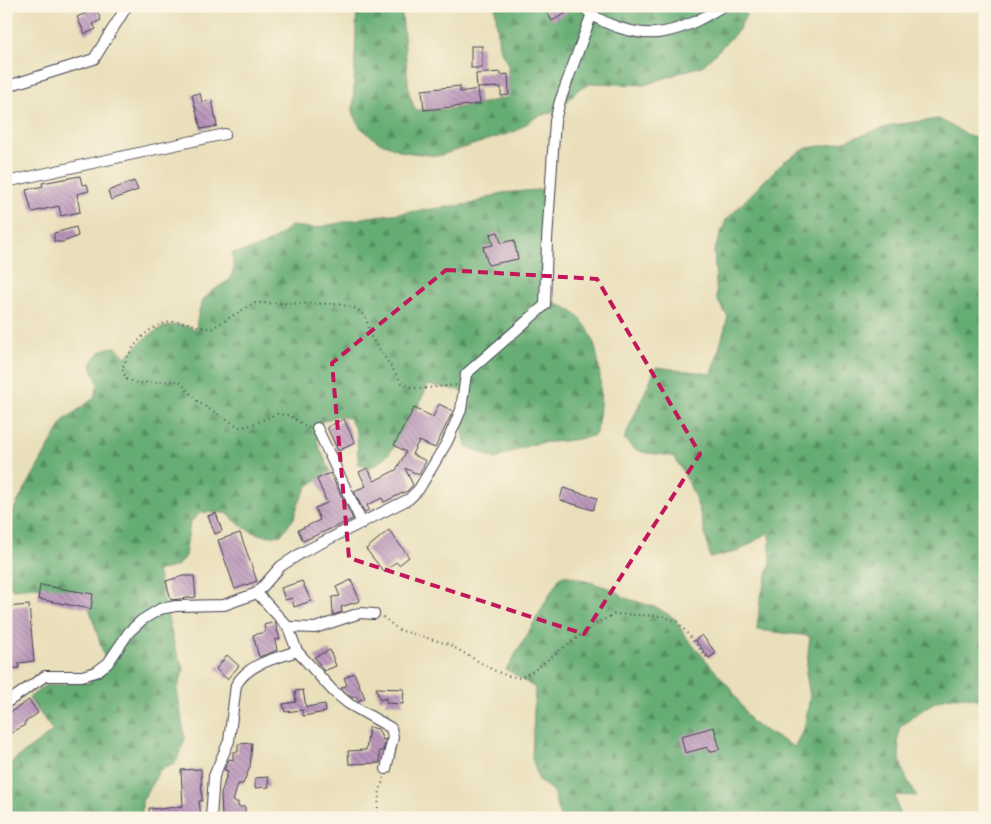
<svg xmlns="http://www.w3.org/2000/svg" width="991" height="824" viewBox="0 0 991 824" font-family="'EB Garamond',serif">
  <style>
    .forest { fill: url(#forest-firs); stroke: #446858 }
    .building { fill: url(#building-back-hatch) }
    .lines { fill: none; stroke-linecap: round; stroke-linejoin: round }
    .minor-casing { stroke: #403e4e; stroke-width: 12 }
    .path { stroke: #403e4e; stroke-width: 2; stroke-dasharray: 1 4; stroke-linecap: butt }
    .minor { stroke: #fff; stroke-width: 10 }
    .marked { fill: none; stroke: #c2185b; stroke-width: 4; stroke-dasharray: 10 6; stroke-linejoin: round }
  </style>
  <defs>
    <pattern id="forest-firs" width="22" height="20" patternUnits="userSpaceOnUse" patternTransform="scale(1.25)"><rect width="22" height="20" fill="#66ad74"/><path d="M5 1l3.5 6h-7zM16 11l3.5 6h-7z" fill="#548c60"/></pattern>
    <pattern id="building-back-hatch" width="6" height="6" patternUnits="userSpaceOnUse" patternTransform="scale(1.25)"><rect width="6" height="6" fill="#bc98bc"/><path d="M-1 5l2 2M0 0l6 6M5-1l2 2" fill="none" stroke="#987c9a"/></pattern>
  </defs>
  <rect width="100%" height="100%" fill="#fcf5e5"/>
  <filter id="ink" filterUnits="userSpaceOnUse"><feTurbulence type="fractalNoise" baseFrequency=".02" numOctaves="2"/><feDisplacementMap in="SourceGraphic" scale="10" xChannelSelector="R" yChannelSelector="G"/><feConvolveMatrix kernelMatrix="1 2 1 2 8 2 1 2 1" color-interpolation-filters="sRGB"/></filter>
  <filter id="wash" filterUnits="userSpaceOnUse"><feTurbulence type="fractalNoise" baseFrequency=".0096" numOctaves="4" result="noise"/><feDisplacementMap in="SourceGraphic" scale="20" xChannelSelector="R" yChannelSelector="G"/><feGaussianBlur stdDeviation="1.12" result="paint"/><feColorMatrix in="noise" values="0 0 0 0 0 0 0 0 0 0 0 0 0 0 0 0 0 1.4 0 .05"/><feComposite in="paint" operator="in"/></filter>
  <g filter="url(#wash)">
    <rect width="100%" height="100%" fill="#e9dfba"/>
    <g class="forest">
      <path d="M357 6H399L402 15 409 93 415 110C447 112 477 105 508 97V65L499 47 495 6H744L746 15 738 31 704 65 644 85 592 83 578 90 558 111 536 117 516 131 438 156 404 152 377 141 360 127 353 112Z"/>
      <path d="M939 119 971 137 985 139V701C943 689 930 704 899 728 897 758 900 770 917 796L895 795 900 818H560L553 791 539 781 532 758 535 688 506 669C527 639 541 606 561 576H570L615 590 625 598 658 608 675 619 685 636 731 689 752 723 794 747 804 729 810 697 806 673 810 636 757 630 760 599 771 562 769 532 739 551 710 558C702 516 697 493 674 457 653 451 639 458 624 439L656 367 712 374 728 317 717 300 714 251 726 220 783 162 807 148 835 144 893 125Z"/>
      <path d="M549 189 542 221 547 237 549 300C563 305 574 311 584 323 603 348 604 407 595 435 577 441 559 441 541 443 525 445 510 452 496 459L466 446 463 432 465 395 459 390 428 385C415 412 396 461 366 468L358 463 357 433 349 418 337 416 321 422 317 442 330 471 308 486 298 504 294 518 281 535C259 539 243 529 227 513L201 512 190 523 185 556 177 566 157 571 175 648 184 669 177 690 185 739 176 762 160 770 142 801V818H6V763L9 764 53 731 29 698 44 686 90 682 99 673 105 659 85 594 34 587 13 589 6 582 7 521 64 420 94 398 98 384 91 365C97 353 103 347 116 347L126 357C146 337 166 315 196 330 199 299 204 295 230 280L234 268 232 253C257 250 272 243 290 226L314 228 369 217 471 204 501 193Z"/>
    </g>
    <g id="blocks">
      <g class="building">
        <polygon points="88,6 95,6 101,20 93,24 96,29 85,34 77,17 86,13 83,8"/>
        <polygon points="543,6 562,6 566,13 552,21"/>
        <rect x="471" y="46" width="11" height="22"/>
        <polygon points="501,72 501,75 508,74 509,95 501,96 501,87 477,88 476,74"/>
        <polygon points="460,86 460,92 478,89 480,104 424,110 422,90"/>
        <polygon points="200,93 202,102 212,100 217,126 201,129 192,95"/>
        <polygon points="80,176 82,185 87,184 89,191 77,194 80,212 61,216 59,206 32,212 26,190 43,186 42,183"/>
        <polygon points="134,181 138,190 111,200 108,191"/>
        <polygon points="76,227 78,236 63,242 54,242 54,233"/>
        <polygon points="498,232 501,243 514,240 518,259 488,265 483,247 493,245 490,234"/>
        <polygon points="439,404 453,411 435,448 419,441 412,454 426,461 419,475 405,468 413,485 407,491 384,502 382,498 367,505 369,510 364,512 354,491 366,486 359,472 368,468 374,481 396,470 406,452 394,445 414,408 433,417"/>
        <polygon points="344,419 355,443 338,451 327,427"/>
        <polygon points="330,473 353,519 303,541 298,530 320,520 315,508 327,503 317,479"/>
        <polygon points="563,488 597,498 593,510 560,500"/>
        <polygon points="216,513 222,531 215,534 208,516"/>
        <polygon points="389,530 409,557 399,565 396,562 384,572 366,549"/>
        <polygon points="240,533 257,581 235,589 218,540"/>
        <polygon points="183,576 194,576 196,597 171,600 166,581"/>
        <polygon points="351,580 360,601 341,607 342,612 333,615 332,597 340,596 336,587"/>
        <polygon points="302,581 311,601 294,607 292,598 285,600 281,588"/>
        <polygon points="40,585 93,594 91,609 38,599"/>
        <polygon points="29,605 34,661 19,663 19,668 6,669 6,607"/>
        <polygon points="275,622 280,639 275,640 277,650 259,657 253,635 265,632 264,625"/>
        <polygon points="702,635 716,653 709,658 695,640"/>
        <polygon points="330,650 336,666 324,671 314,657"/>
        <polygon points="227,655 239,666 227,679 216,669"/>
        <polygon points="354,673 365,698 358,701 356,696 352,698 341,688 347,685 344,678"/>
        <polygon points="376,688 404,689 403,704 386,703 386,698 380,700"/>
        <polygon points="303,690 306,707 325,704 326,712 303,716 302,710 285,712 283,704 296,702 295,691"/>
        <polygon points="29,700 38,713 24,723 25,725 6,736 6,715"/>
        <polygon points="369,727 378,729 383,740 386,739 383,751 379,751 380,763 349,764 348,751 366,750"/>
        <polygon points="714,727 720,749 709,752 708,747 685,753 681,736"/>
        <polygon points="252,743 250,767 243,784 238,784 233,802 238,802 238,807 245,807 245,816 222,817 221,794 228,771 224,770 229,759 233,760 233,752 238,752 238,744"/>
        <polygon points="201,769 202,801 199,801 201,817 149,818 149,808 160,809 183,806 181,770"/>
        <polygon points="268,777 269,787 255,788 255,778"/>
      </g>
    </g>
  </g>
  <g filter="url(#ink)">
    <use href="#blocks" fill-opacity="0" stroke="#403e4e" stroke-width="1"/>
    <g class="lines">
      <defs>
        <g id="minor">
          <path d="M583 6C599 25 639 37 664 32 686 28 705 17 723 6"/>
          <polyline points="6,89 11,85 94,59 127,6"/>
          <polyline points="6,182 225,134"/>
          <polyline points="317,428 362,523"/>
          <polyline points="257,593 288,627 297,651 333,691 349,704 391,728 393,737 386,769"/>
          <polyline points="288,627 315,628 360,613 374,614"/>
          <polyline points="6,703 45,676 82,676 96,672 108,663 129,632 142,620 160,609 176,606 224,605 257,593 281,566 303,552 409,499 419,489 447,442 461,410 466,374 545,305 547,240 555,121 560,101 591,16"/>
          <path d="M211 818 214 776 229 741 236 685C249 663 274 659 297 651"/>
        </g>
      </defs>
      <use href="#minor" class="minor-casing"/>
      <g class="path">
        <path d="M309 428 288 415 277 414 248 426 239 427 198 402 179 381 137 383 126 379 122 369C132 344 151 319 181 322 191 323 201 328 211 329L254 303 339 304 357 309 366 318 371 337 403 384 418 389 456 385"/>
        <polyline points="383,617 399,630 448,644 493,670 508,676 520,678 533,671 595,624 615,614 662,616 678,622 707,658"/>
        <polyline points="377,818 379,795 384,777"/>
      </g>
      <use href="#minor" class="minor"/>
    </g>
  </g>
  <path class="marked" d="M446 270 597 279 700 454 584 634 349 558 332 363Z"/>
  <rect width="991" height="824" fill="none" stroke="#fcf5e5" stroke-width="25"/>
</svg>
